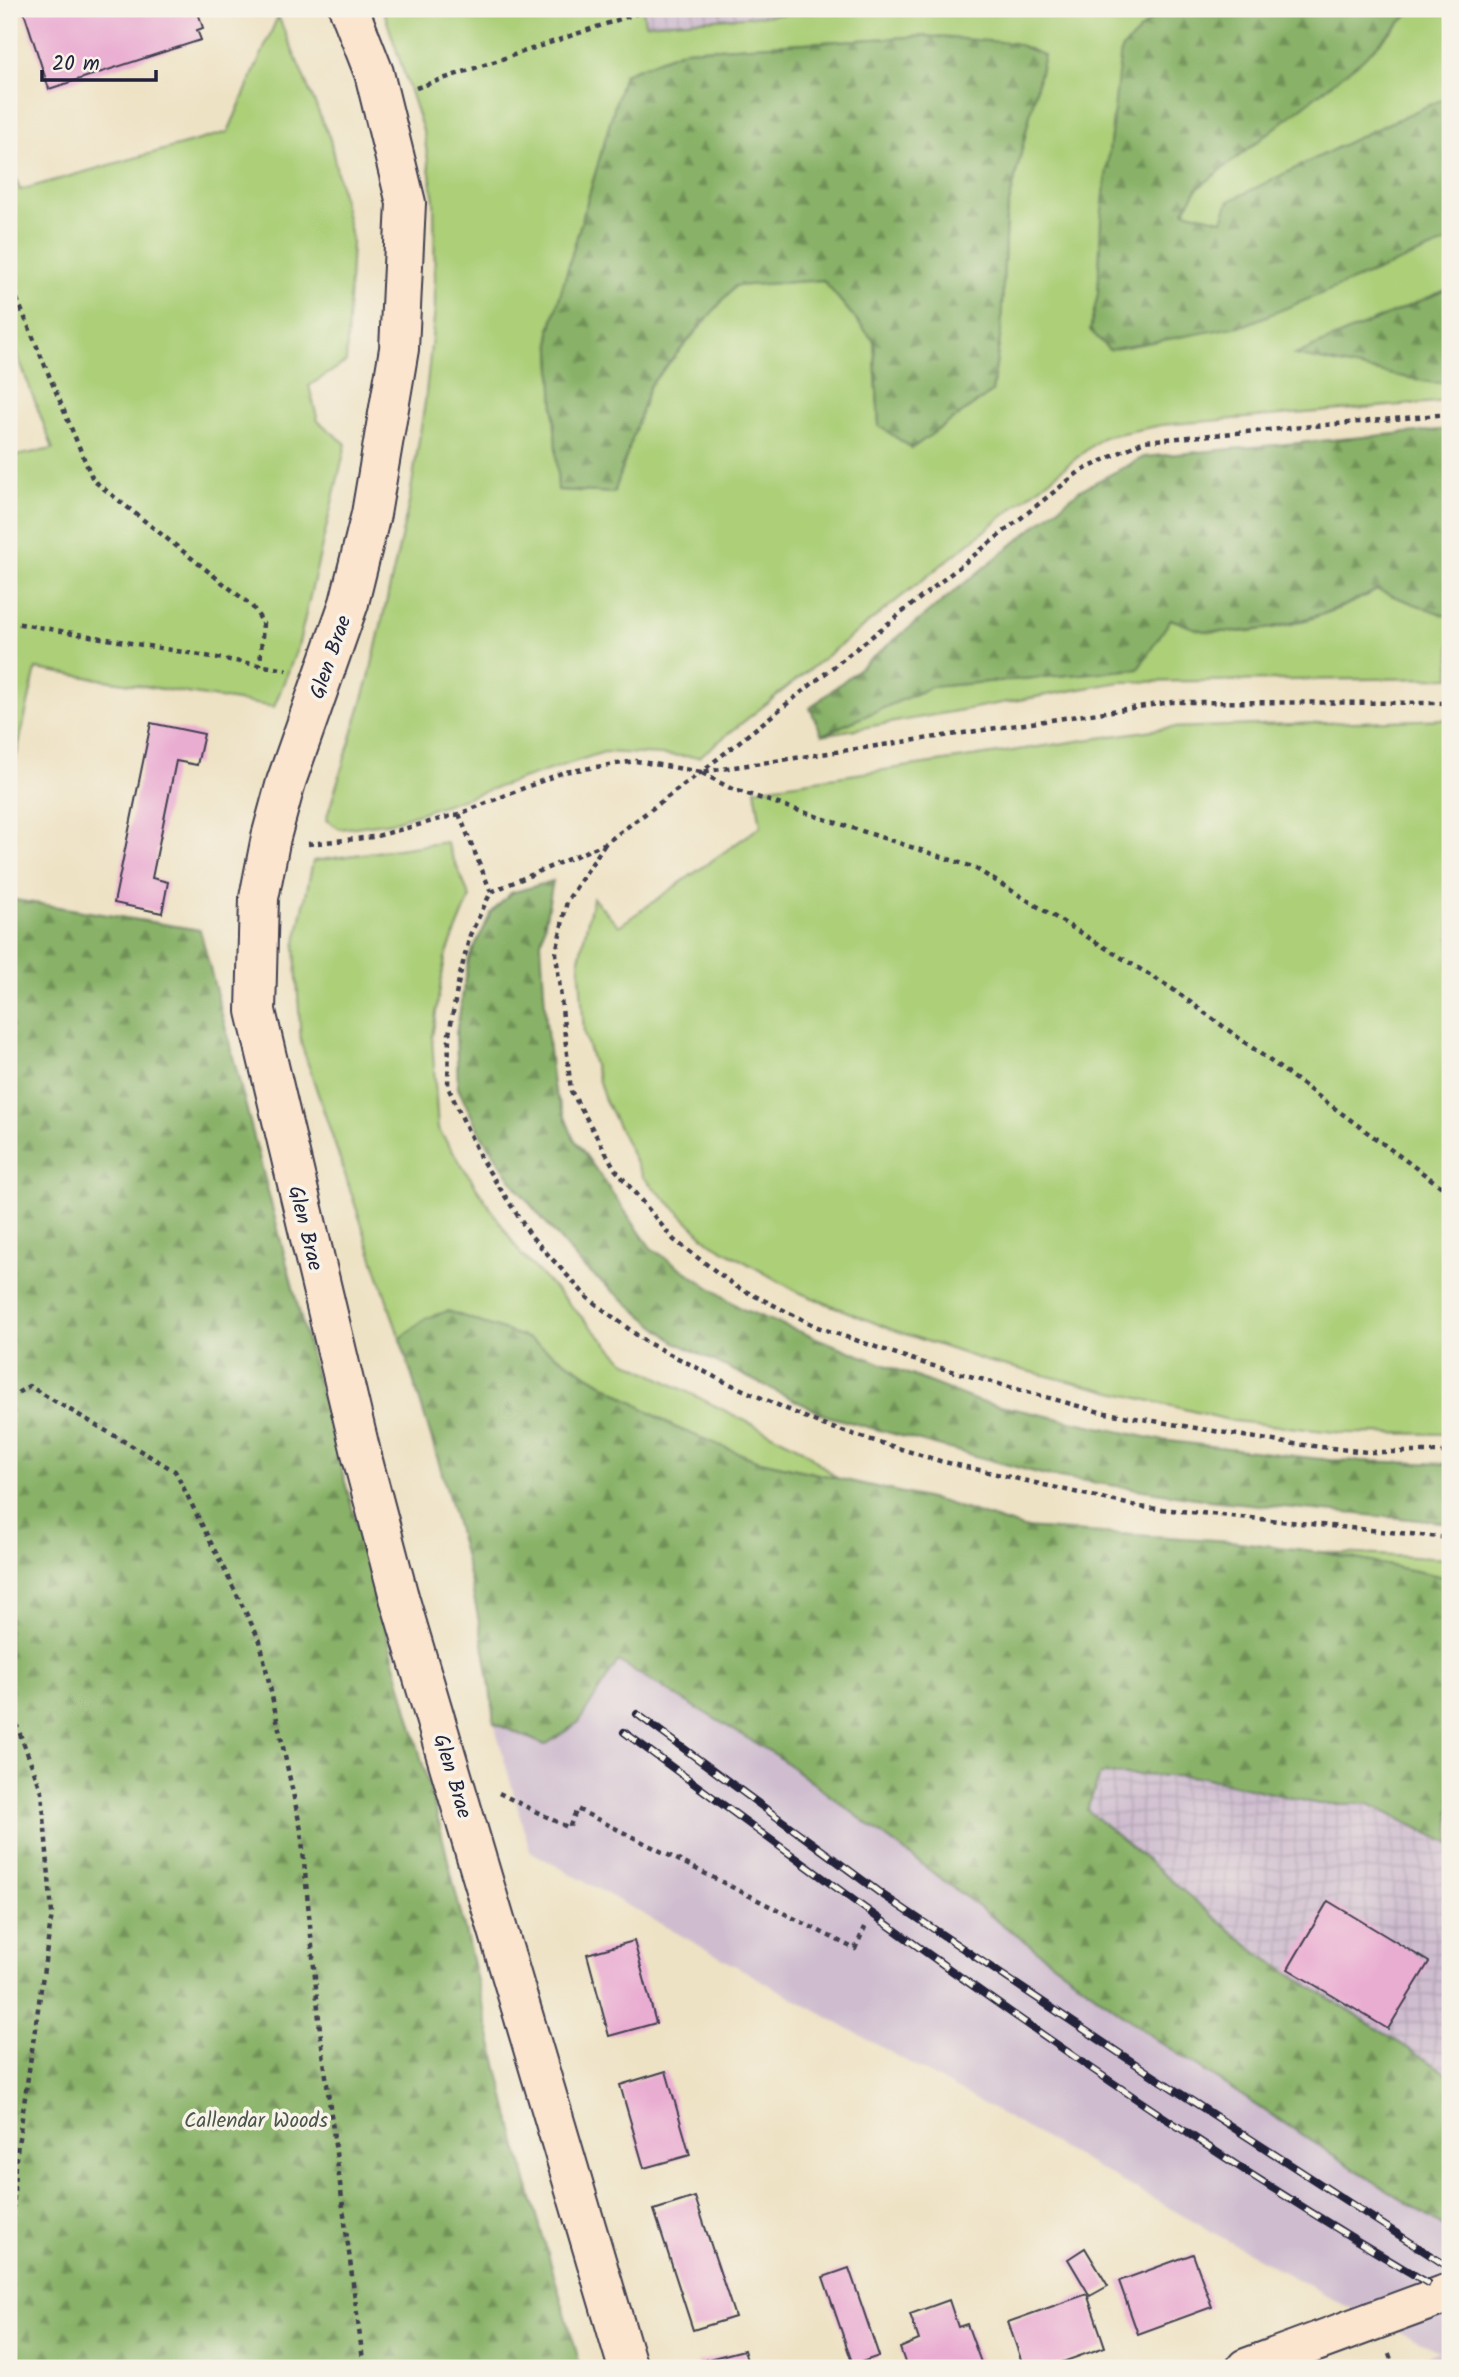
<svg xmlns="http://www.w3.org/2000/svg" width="1459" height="2377" viewBox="0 0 1459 2377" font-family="Kalam,sans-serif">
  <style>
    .industrial { fill: url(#industrial-grid) }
    .railway { fill: #cfbdcf }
    .green { fill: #accf78; stroke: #67785a; stroke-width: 2; fill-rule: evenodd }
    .forest { fill: url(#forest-firs); stroke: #566a52; stroke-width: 2 }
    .building { fill: #eaadd2 }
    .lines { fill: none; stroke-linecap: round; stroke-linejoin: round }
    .secondary-casing { stroke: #413f50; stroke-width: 42 }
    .path { stroke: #413f50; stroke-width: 4.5; stroke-dasharray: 5 5; stroke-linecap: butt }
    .secondary { stroke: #fbe5cf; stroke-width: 38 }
    .rail-casing { stroke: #22223b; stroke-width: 8 }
    .rail { stroke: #f7f3e8; stroke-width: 5; stroke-dasharray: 16; stroke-linecap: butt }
    .secondary-bridge-casing { stroke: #413f50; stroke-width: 42; stroke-linecap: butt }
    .secondary-bridge { stroke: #fbe5cf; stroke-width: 38 }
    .labels { text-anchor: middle; stroke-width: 7; stroke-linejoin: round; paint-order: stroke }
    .street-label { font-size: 21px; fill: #22223b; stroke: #f7f3e8 }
    .park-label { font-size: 21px; fill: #4b564d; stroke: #f7f3e8 }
  </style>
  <defs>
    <pattern id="industrial-grid" width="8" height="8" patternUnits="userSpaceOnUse" patternTransform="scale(1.75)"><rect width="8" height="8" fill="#cfbdcf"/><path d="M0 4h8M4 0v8" fill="none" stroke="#b1a2b3"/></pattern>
    <pattern id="forest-firs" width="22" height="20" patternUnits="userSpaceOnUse" patternTransform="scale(1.75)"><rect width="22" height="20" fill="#89b268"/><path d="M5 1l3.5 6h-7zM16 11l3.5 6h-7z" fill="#709057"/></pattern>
  </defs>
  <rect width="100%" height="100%" fill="#f7f3e8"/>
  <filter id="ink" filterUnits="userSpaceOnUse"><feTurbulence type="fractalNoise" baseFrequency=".0143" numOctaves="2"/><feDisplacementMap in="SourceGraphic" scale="14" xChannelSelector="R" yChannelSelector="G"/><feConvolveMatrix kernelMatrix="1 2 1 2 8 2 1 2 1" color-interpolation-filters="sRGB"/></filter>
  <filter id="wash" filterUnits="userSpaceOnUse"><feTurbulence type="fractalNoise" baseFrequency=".00686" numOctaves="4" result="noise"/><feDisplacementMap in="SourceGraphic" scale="28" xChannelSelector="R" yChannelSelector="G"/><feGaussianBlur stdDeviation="1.57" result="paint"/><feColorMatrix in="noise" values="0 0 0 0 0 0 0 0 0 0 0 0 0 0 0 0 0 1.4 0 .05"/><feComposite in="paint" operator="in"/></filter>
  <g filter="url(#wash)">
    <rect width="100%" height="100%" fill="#eee2c4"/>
    <g class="industrial">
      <polygon points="644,9 860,9 645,24"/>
      <polygon points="807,1700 1450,1737 1450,2231"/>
    </g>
    <polygon class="railway" points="618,1661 777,1756 1158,2041 1450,2231 1450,2368 1397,2368 1439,2351 1336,2301 530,1851 494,1723 545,1744 579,1722"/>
    <g class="green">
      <path d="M383 9H643L645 24 860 9H1450V401L1162 425 1103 437 699 757 604 752 392 822 340 829 326 820 368 682 409 503 425 402 435 309 434 201 424 134ZM926 36 1044 55 1006 217 1001 332 992 392 912 448 879 426 874 341 823 280 735 286 650 385 614 493 558 490 550 330 624 74 684 50Z"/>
      <polygon points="278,16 330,139 352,242 346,362 309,386 318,421 346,444 298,647 274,707 36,669 9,788 9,457 53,449 9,333 9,159 20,190 228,132"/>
      <path d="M1377 590 1450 617V678L1120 682 822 735 931 687 1138 669 1170 619C1182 623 1194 630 1206 631 1266 637 1325 618 1377 590Z"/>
      <polygon points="1450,719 1450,1434 1343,1433 1233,1421 986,1361 890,1329 798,1292 708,1241 643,1177 604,1098 584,1033 579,959 593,898 619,926 761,826 755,789 1166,728"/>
      <polygon points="446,842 470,897 445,958 432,1037 438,1129 521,1254 623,1360 802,1449 837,1478 756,1460 674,1427 529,1339 449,1312 426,1318 400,1339 301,1043 295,947 313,861"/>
      <polygon points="1321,1552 1450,1559 1450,1578"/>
    </g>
    <g class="forest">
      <polygon points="1161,9 1414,9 1362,60 1197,189 1184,211 1222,220 1229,201 1369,132 1450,96 1450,241 1245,325 1109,350 1090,330 1098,293 1101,219 1121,50"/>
      <polygon points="926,36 1014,43 1044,55 1006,217 1001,332 992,392 912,448 879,426 874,341 823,280 735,286 650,385 614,493 558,490 550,330 624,74 684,50"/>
      <polygon points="1450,288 1450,382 1433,383 1295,355"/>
      <path d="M1450 429V617L1377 590C1324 617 1266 636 1206 631 1194 630 1182 623 1171 619L1138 669 931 687 822 735 810 708 1080 490 1144 457Z"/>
      <polygon points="553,881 541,943 546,1022 553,1086 573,1137 651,1248 742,1309 977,1401 1160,1440 1329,1460 1450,1464 1450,1523 1208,1500 1045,1475 827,1416 675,1342 583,1267 519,1191 480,1133 458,1088 456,1034 469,958 491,913 511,893"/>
      <polygon points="9,899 200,930 321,1395 440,1827 516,2143 581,2368 9,2368"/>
      <path d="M448 1311 529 1339 674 1427 756 1460 943 1502 1023 1528 1231 1541 1321 1552 1450 1578V1844L1369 1804H1318L1202 1777 1100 1774 1087 1810 1256 1952 1450 2075V2231L1158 2041 777 1756 618 1661 579 1722 545 1745 494 1723C482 1594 440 1462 400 1339L426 1318Z"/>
    </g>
    <g id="blocks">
      <g class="building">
        <polygon points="23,9 197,9 203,28 197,30 201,40 49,89"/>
        <polygon points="151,723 204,734 197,765 176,761 152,878 168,882 162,913 114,903"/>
        <polygon points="1328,1901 1429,1962 1388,2029 1288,1969"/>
        <polygon points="634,1941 656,2023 609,2036 587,1954"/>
        <polygon points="666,2071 690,2155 644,2168 620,2085"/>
        <polygon points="695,2197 735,2317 693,2330 654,2210"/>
        <polygon points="1085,2248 1108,2286 1090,2296 1068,2259"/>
        <polygon points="1193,2254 1212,2307 1138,2334 1119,2281"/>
        <polygon points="849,2268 879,2356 853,2365 823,2277"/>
        <polygon points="1087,2294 1105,2347 1046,2368 1024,2368 1008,2322"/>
        <polygon points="949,2300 958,2327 967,2324 983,2368 907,2368 900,2348 919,2340 910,2314"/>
        <polygon points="744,2350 749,2368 699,2368 697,2362"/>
      </g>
    </g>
  </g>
  <g filter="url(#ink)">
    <use href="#blocks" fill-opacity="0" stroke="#413f50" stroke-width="2"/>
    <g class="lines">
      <defs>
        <g id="secondary">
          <polyline points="349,9 374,73 406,203 399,349 371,514 349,603 286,782 271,837 259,898 256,1011 362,1457"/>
          <polyline points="399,1597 628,2368"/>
          <polyline points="1246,2368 1446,2294"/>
        </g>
      </defs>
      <use href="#secondary" class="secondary-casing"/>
      <g class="path">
        <polyline points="416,88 650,9"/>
        <polyline points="9,280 93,480 252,606 263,623 260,666"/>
        <polyline points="1450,414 1144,441 1079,472 701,772 606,843 491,892 470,935 459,979 449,1034 448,1087 481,1159 531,1236 588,1298 646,1342 723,1381 823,1425 940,1461 1140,1507 1450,1538"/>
        <polyline points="9,622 287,670"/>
        <polyline points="702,773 732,789 973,867 1171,988 1450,1193"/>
        <polyline points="459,814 491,892"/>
        <polyline points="308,844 373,837 459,814 564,772 636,761 701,772 1172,702 1450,703"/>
        <polyline points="605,844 567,901 556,953 571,1091 615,1169 674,1240 737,1287 820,1328 923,1363 1100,1412 1286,1443 1367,1452 1450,1452"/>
        <polyline points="9,1398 29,1386 175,1471 260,1641 301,1830 320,2030 364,2368"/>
        <polyline points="9,1705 42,1792 52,1914 15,2165 9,2345"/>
        <polyline points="499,1793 569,1828 577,1809 855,1949 865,1927"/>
        <polyline points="1389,2354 1394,2368"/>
      </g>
      <use href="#secondary" class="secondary"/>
      <defs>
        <g id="rail">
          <polyline points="637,1714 880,1893 1152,2075 1450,2268"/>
          <path d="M624 1732C892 1929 1161 2129 1450 2296"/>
        </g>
      </defs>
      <use href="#rail" class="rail-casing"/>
      <use href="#rail" class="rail"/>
      <defs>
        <g id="secondary-bridge">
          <polyline points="362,1457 399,1597"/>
          <polyline points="1446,2294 1450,2293"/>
        </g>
      </defs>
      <use href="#secondary-bridge" class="secondary-bridge-casing"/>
      <use href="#secondary-bridge" class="secondary-bridge"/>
    </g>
  </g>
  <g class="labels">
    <g class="street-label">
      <text transform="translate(330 657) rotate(-71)" y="7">Glen Brae</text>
      <text transform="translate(306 1228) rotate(76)" y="7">Glen Brae</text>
      <text transform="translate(453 1776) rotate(73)" y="7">Glen Brae</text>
    </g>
    <g class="park-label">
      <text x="256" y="2127">Callendar Woods</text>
    </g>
  </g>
  <rect width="1459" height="2377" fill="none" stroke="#f7f3e8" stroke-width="35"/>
  <path d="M42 70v10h114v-10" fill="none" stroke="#22223b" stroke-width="3.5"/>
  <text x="52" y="70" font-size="21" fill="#22223b" stroke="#f7f3e8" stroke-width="5" paint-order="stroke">20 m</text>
</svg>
